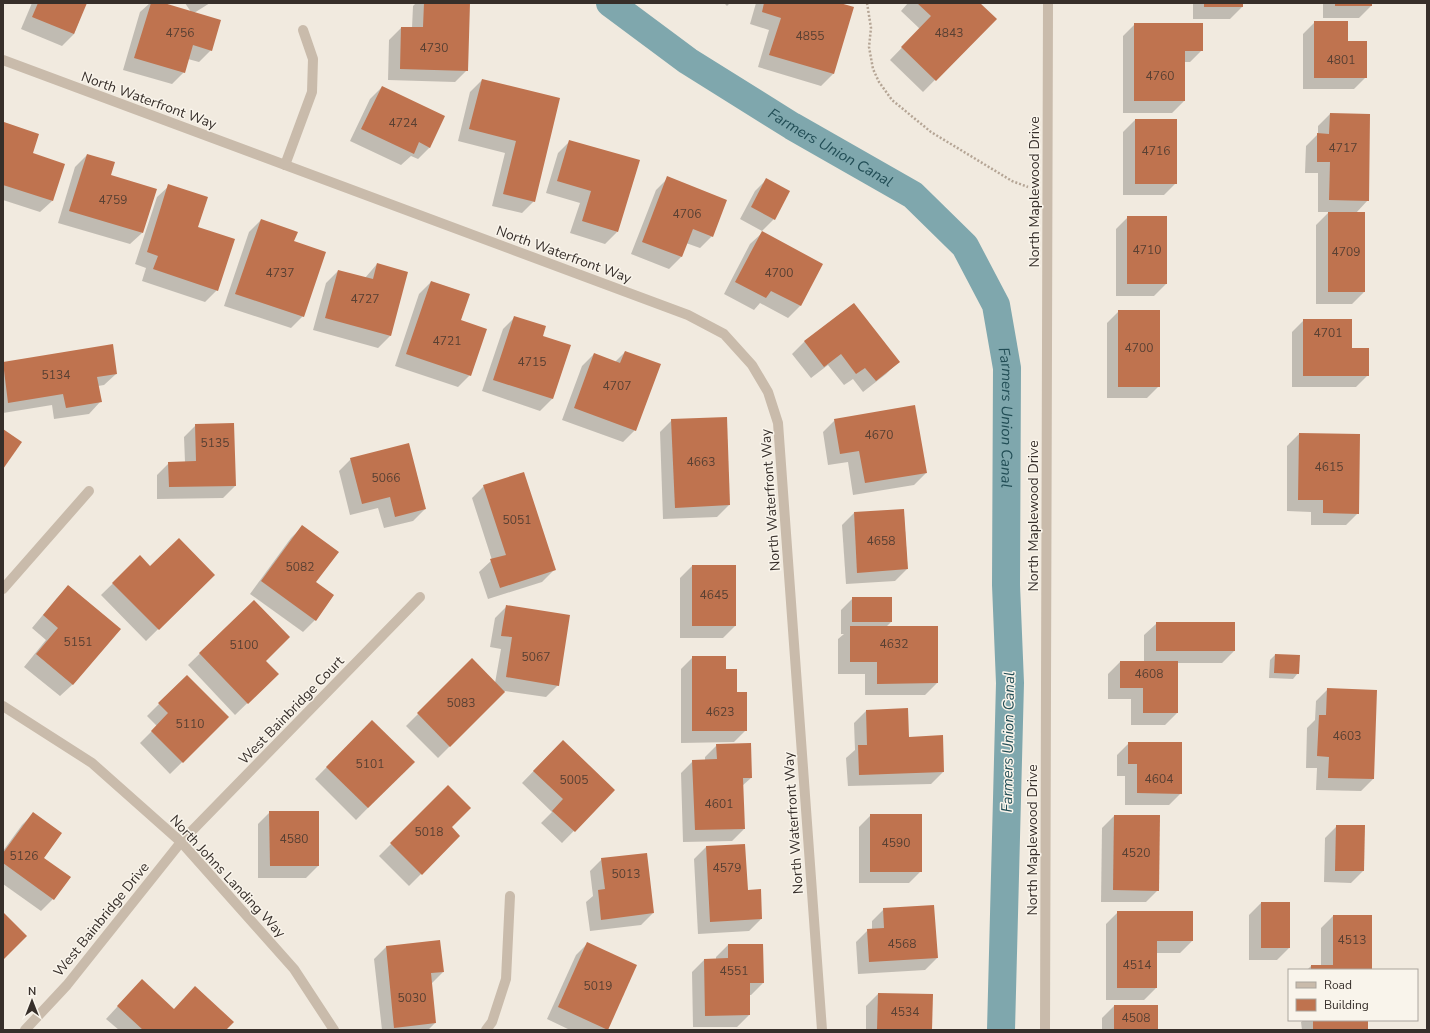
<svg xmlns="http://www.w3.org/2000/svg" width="1430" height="1033" viewBox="0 0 1430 1033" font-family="'Nunito Sans',sans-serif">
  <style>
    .shadow { fill: #0003 }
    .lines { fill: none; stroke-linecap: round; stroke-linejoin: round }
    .canal { stroke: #7fa7ad; stroke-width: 28 }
    .building { fill: #bf734f }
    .path { stroke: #b5a595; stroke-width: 2.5; stroke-dasharray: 2 2; stroke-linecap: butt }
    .minor { stroke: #c9bbab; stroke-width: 10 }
    .labels { text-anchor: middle; stroke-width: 3; stroke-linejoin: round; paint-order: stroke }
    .number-label { font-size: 12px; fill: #594033 }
    .street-label { font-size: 14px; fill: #372f2a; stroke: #f9f4eb }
    .water-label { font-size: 15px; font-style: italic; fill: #224e56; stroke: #f9f4eb }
  </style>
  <rect width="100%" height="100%" fill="#f1eadf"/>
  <g class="shadow">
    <polygon points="32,3 86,3 74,34 62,46 21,29"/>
    <polygon points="150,3 161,3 191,12 185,3 210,3 194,13 211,50 199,62 188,59 184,72 172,84 123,70 140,12"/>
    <polygon points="416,3 469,3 467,70 455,82 388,80 389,40 401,28 412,28 413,6"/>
    <polygon points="724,3 730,3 727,6"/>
    <polygon points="756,3 836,3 853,8 833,74 821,86 758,67 769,30 750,24"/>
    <polygon points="908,3 978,3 995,19 923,92 890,60 920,29 901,11"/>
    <polygon points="1193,3 1242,3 1242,7 1230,19 1193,19"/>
    <polygon points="1323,3 1371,3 1371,6 1359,18 1323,18"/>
    <polygon points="1315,22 1347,42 1366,77 1354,89 1303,89 1303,34"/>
    <polygon points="1135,24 1202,50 1190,62 1184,62 1184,101 1172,113 1123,113 1123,36"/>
    <polygon points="482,80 559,99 534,201 522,213 492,206 505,153 458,141 470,92"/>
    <polygon points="382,87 430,147 418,159 411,156 401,165 350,141 370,99"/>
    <polygon points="1330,114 1368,200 1356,213 1364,292 1352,304 1316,304 1316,225 1329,212 1318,212 1318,173 1305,173 1306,146 1318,134 1318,126"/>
    <polygon points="1135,120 1176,183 1164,195 1123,195 1123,132"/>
    <polygon points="4,123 32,153 52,201 40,212 3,200 3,124"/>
    <polygon points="570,141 617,232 605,244 570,233 580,203 546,193 558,153"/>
    <polygon points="87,155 110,175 142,233 130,244 58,223 75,167"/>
    <polygon points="668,178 712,236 700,248 686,243 681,257 669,269 631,254 656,190"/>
    <polygon points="767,179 774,219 762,231 740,219 755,191"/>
    <polygon points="169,186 196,228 217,290 205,302 142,281 146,268 135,264 157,197"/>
    <polygon points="1128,217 1166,284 1154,296 1116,296 1116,229"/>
    <polygon points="261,220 293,242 303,316 291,328 224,306 249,232"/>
    <polygon points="762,233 822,264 800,306 788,318 760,303 754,310 724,294 750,244"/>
    <polygon points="377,264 390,336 378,348 313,330 326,283 338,271 365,278"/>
    <polygon points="431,282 460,321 470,375 458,387 395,366 419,294"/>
    <polygon points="853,304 898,362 886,374 863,392 853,379 844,385 828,365 811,378 792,354 804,342"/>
    <polygon points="1119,311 1159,386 1147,398 1107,398 1107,323"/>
    <polygon points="515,317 541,337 552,399 540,411 482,391 503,329"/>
    <polygon points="1304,320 1351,349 1368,375 1356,387 1292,387 1292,332"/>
    <polygon points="112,346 116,374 104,385 98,386 100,402 89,414 54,419 52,405 3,413 3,363"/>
    <polygon points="625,352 635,430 623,442 562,420 582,366 594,354 615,362"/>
    <polygon points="672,420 729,505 717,517 663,519 660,432"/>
    <polygon points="835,420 926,473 914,485 853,495 848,462 828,465 823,432"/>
    <polygon points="196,425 235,486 223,498 157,499 157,475 169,463 185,462 184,437"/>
    <polygon points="1299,434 1358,513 1346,525 1311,525 1311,512 1287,511 1287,446"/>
    <polygon points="351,459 425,509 413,521 384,528 378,508 350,515 339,471"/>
    <polygon points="484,486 554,570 542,582 488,599 479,572 492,560 472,498"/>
    <polygon points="903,510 907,569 895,581 846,584 842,525 854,513"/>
    <polygon points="303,526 315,582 315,620 303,632 250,594 291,538"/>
    <polygon points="140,557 150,567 213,575 146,641 101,595"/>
    <polygon points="692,566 735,626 723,638 680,638 680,578"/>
    <polygon points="69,586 119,629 72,685 60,696 24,667 46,640 32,628 57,598"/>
    <polygon points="853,598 891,598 891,622 886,627 937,627 937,683 925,695 865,695 865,674 838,674 838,639 844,634 841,634 841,610"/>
    <polygon points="254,601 265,686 235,715 188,665"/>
    <polygon points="507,606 558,685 546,697 505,691 438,758 406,726 472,660 495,683 501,649 490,647 495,618"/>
    <polygon points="1156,624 1234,624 1234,651 1222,663 1177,663 1177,713 1165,725 1131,725 1131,699 1108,699 1108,674 1120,662 1144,662 1144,635"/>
    <polygon points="1275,655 1298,673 1293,679 1269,678 1270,660"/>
    <polygon points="693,657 725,670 736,693 746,730 734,742 681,743 681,669"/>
    <polygon points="187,676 228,717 170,774 140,743 157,726 147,716"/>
    <polygon points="1328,689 1376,691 1373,779 1361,791 1316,790 1317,768 1306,768 1307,728 1315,720 1316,701"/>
    <polygon points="866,711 908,738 943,772 931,784 848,786 846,758 855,750 854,723"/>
    <polygon points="372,721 413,762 356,820 315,779"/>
    <polygon points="1129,743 1181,793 1169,805 1125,805 1125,776 1117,776 1117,755"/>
    <polygon points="717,745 751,778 742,786 744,829 732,841 683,842 681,773 693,761 705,760 705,757"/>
    <polygon points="551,753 614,790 562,843 541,823 552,812 522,783"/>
    <polygon points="448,787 451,827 459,836 409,886 379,856"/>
    <polygon points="270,812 318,866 306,878 258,878 258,824"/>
    <polygon points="34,813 53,899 41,911 3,884 3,851 22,825"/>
    <polygon points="871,815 921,871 909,883 859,883 859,827"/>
    <polygon points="1114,816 1158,890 1146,902 1101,902 1102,828"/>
    <polygon points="1337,826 1363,871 1351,883 1324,882 1325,838"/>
    <polygon points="744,845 747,891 761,919 749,931 698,934 694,859 706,847"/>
    <polygon points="602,859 653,913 641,925 590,931 586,902 593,896 590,871"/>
    <polygon points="1261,903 1289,948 1277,960 1249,960 1249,915"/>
    <polygon points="884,909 937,958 925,970 858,974 856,942 868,930 872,930 872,921"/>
    <polygon points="1118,912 1192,941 1180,953 1156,953 1156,988 1144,1000 1106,1000 1106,924"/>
    <polygon points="1333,916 1371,970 1307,970 1311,966 1321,966 1321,928"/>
    <polygon points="439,941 443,972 431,984 435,1023 428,1030 382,1030 374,959 386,947"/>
    <polygon points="588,943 607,1029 606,1030 570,1030 547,1019 576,955"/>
    <polygon points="728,945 762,945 763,983 751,995 749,995 749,1015 737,1027 693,1027 692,972 704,960 716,960 716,957"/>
    <polygon points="130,993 174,1010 225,1030 119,1030 106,1019"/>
    <polygon points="878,994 931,1030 866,1030 866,1006"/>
    <polygon points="1114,1006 1157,1030 1102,1030 1102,1018"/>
    <polygon points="1304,1020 1367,1020 1367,1030 1302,1030 1301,1022"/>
  </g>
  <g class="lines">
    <path class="canal" id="s1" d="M610 3 688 61 792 126 913 195 965 246 996 305 1007 368 1006 585 1010 683 1001 1030"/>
  </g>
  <g class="building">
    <polygon points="38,3 87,3 74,34 32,17"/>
    <polygon points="151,3 164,3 221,20 212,51 193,45 185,73 134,58"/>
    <polygon points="424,3 470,3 468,71 400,69 401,27 423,27"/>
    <polygon points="764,3 840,3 854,7 834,74 769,55 781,18 762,12"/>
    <polygon points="917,3 980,3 997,19 936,81 901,47 931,16"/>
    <rect x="1204" y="3" width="39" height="4"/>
    <rect x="1335" y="3" width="37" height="3"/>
    <polygon points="1314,21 1348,21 1348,41 1367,41 1367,78 1314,78"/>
    <polygon points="1134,23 1203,23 1203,51 1185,51 1185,101 1134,101"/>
    <polygon points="482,79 560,98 535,202 503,194 516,141 469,129"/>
    <polygon points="382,86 445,116 430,148 419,142 414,154 361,129"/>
    <polygon points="1330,113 1370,114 1369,201 1329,200 1330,162 1317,162 1317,133 1329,134"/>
    <rect x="1135" y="119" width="42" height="65"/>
    <polygon points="4,122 39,134 33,153 65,164 53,201 3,185"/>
    <polygon points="569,140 640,160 618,232 582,221 591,191 557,181"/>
    <polygon points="87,154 115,162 111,175 157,189 143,233 69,211"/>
    <polygon points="667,176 727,200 713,237 693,229 682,257 642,242"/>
    <polygon points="766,178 790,191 775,220 751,207"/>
    <polygon points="168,184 208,197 198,227 235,239 218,291 153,269 158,256 147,252"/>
    <rect x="1328" y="212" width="37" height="80"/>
    <rect x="1127" y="216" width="40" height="68"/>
    <polygon points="261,219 298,232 294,241 326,252 304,317 235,294"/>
    <polygon points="762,231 823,264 801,306 771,291 766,298 735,282"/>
    <polygon points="377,263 408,272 391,336 325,318 338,270 373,279"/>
    <polygon points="431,281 470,294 461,320 487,329 471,376 406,354"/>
    <polygon points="854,303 900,362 876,381 865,368 856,374 841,354 824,367 804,341"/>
    <rect x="1118" y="310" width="42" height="77"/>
    <polygon points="514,316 546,326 543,336 571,345 553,399 493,380"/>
    <polygon points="1303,319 1352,319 1352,348 1369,348 1369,376 1303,376"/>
    <polygon points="113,344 117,374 97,377 102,402 66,408 63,394 8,403 3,362"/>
    <polygon points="625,351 661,364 636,431 574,408 594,353 620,363"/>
    <polygon points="915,405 927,473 865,483 859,451 840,454 834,419"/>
    <polygon points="727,417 730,505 675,508 671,419"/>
    <polygon points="234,423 236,486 169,487 168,462 196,461 195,424"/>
    <polygon points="3,429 22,442 3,469"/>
    <polygon points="1299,433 1360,434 1359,514 1323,513 1323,500 1298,500"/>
    <polygon points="409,443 426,509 395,517 390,497 362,504 350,458"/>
    <polygon points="524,472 556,570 500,588 490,559 506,555 483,485"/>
    <polygon points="904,509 908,569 857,573 854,512"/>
    <polygon points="302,525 339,552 316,582 334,595 316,621 261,581"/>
    <polygon points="179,538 215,575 159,630 112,583 140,555 150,566"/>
    <rect x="692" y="565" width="44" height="61"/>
    <polygon points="68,585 121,629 73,685 36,654 58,628 43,615"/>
    <rect x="852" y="597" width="40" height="25"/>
    <polygon points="254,600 290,637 266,661 279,674 248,704 199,653"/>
    <polygon points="506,605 570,615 559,686 506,677 512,637 501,636"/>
    <rect x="1156" y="622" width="79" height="29"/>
    <polygon points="850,626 938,626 938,683 877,684 877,662 850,662"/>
    <polygon points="1275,654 1300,655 1299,674 1274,673"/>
    <polygon points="692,656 726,656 726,669 737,669 737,692 747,692 747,731 692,731"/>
    <polygon points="472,658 505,692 450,747 417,713"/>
    <polygon points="1120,661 1178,661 1178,713 1143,713 1143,688 1120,688"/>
    <polygon points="187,675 229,717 183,763 151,731 168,713 158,703"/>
    <polygon points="1327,688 1377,690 1374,779 1328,778 1329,757 1317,756 1319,715 1326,715"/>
    <polygon points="908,708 909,737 943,735 944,772 859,775 858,745 867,745 866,710"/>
    <polygon points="372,720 415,762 368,808 326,767"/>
    <polygon points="563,740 615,790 575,832 552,811 563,799 533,771"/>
    <polygon points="1128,742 1182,742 1182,794 1137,793 1137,764 1128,764"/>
    <polygon points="751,743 752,778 743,778 745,829 695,830 692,760 717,759 716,744"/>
    <polygon points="448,785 471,808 452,827 460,836 422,875 390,843"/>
    <polygon points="269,811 319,811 319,866 270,866"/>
    <polygon points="33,812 62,833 44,858 71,877 54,900 3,863 3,853"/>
    <rect x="870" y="814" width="52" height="58"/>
    <polygon points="1114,815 1160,815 1159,891 1113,890"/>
    <polygon points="1336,825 1365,825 1364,871 1335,871"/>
    <polygon points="745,844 748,890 761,889 762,919 710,922 706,846"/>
    <polygon points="647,853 654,913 601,920 598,890 605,889 601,858"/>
    <rect x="1261" y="902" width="29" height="46"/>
    <polygon points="934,905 938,958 869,962 867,929 884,928 883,908"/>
    <polygon points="1117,911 1193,911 1193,941 1157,941 1157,988 1117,988"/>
    <polygon points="3,912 27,936 3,960"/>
    <polygon points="1333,915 1372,915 1372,970 1311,970 1311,965 1333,965"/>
    <polygon points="440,940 444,972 431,973 436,1023 394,1028 386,946"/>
    <polygon points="587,942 637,965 608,1030 558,1007"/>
    <polygon points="728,944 763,944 764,983 750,983 750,1015 705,1016 704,959 728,958"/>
    <polygon points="142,979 174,1009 195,986 234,1022 226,1030 143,1030 117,1006"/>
    <polygon points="878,993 933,994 932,1030 877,1030"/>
    <rect x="1114" y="1005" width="44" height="25"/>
    <rect x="1313" y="1020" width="55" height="10"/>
  </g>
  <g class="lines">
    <polyline class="path" points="867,3 871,28 869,47 873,69 879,82 892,100 931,132 1012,181 1028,187"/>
    <g class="minor">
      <polyline points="3,60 688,315 724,334 752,365 768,392 778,423 822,1030"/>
      <polyline points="285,165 312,92 313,59 303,30"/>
      <polyline points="3,589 89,491"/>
      <polyline points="3,706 92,763 181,842 294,969 334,1030"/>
      <polyline points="25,1030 67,985 181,842 420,597"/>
      <polyline points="486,1030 492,1022 506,979 510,896"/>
      <polyline points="1045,1030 1048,3"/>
    </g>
  </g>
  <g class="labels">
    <g class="number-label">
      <text x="180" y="37">4756</text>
      <text x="949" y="37">4843</text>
      <text x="810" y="40">4855</text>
      <text x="434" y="52">4730</text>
      <text x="1341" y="64">4801</text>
      <text x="1160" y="80">4760</text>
      <text x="403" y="127">4724</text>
      <text x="1343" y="152">4717</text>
      <text x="1156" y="155">4716</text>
      <text x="113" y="204">4759</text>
      <text x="687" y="218">4706</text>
      <text x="1147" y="254">4710</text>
      <text x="1346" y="256">4709</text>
      <text x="280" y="277">4737</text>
      <text x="779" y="277">4700</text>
      <text x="365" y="303">4727</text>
      <text x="1328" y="337">4701</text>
      <text x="447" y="345">4721</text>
      <text x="1139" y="352">4700</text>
      <text x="532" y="366">4715</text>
      <text x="56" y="379">5134</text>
      <text x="617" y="390">4707</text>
      <text x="879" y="439">4670</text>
      <text x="215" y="447">5135</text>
      <text x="701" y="466">4663</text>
      <text x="1329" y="471">4615</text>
      <text x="386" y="482">5066</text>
      <text x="517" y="524">5051</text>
      <text x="881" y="545">4658</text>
      <text x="300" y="571">5082</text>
      <text x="714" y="599">4645</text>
      <text x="78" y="646">5151</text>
      <text x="894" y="648">4632</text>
      <text x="244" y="649">5100</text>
      <text x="536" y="661">5067</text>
      <text x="1149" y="678">4608</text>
      <text x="461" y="707">5083</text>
      <text x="720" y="716">4623</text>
      <text x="190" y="728">5110</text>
      <text x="1347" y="740">4603</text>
      <text x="370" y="768">5101</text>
      <text x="1159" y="783">4604</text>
      <text x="574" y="784">5005</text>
      <text x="719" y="808">4601</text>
      <text x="429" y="836">5018</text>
      <text x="294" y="843">4580</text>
      <text x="896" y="847">4590</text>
      <text x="1136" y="857">4520</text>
      <text x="24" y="860">5126</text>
      <text x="727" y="872">4579</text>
      <text x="626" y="878">5013</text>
      <text x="1352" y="944">4513</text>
      <text x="902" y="948">4568</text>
      <text x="1137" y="969">4514</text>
      <text x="734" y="975">4551</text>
      <text x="598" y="990">5019</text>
      <text x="412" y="1002">5030</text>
      <text x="905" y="1016">4534</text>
      <text x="1136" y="1022">4508</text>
    </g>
    <g class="street-label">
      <text transform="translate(149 100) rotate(20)" y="5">North Waterfront Way</text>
      <text transform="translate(1034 192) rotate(-90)" y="5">North Maplewood Drive</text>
      <text transform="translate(564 254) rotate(20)" y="5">North Waterfront Way</text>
      <text transform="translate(770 500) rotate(-94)" y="5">North Waterfront Way</text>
      <text transform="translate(1033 516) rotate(-90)" y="5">North Maplewood Drive</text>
      <text transform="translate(291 710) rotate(-46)" y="5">West Bainbridge Court</text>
      <text transform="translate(793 823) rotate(-94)" y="5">North Waterfront Way</text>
      <text transform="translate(1032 840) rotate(-90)" y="5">North Maplewood Drive</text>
      <text transform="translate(228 876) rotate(47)" y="5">North Johns Landing Way</text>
      <text transform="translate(101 919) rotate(-51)" y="5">West Bainbridge Drive</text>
    </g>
    <g class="water-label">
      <text dy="5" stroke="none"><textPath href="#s1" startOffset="264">Farmers Union Canal</textPath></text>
      <text dy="5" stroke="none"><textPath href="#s1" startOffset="612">Farmers Union Canal</textPath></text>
      <text transform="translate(1008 742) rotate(-89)" y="5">Farmers Union Canal</text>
    </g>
  </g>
  <rect width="1430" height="1033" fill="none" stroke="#372f2a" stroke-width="8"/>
  <rect x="1288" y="969" width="130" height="52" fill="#f9f4eb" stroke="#aba59e"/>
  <rect x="1296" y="982" width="20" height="6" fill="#c9bbab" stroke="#aba59e"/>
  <text x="1324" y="989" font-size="12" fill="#372f2a">Road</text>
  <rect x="1296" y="999" width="20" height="12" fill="#bf734f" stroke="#aba59e"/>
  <text x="1324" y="1009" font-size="12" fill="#372f2a">Building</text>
  <g transform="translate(32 1001)" stroke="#f9f4eb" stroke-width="3" paint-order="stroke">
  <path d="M0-3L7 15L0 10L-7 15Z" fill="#372f2a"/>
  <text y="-6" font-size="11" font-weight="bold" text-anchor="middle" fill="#372f2a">N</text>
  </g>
</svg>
